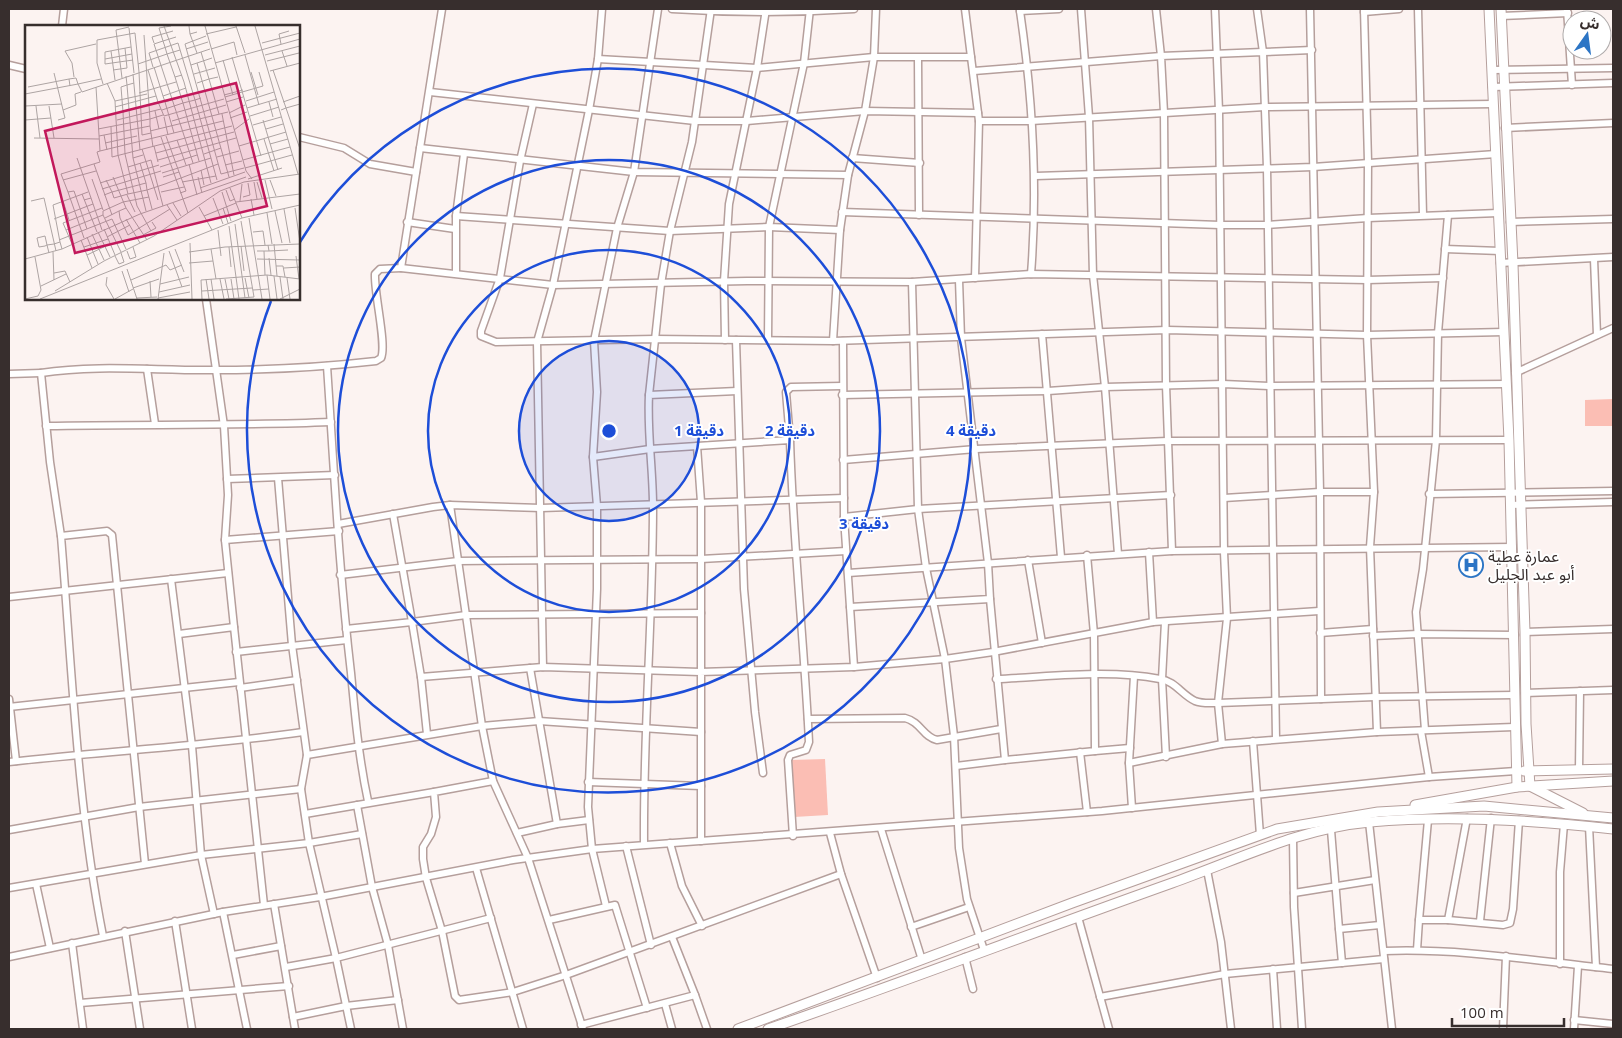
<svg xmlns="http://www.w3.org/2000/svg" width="1622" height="1038" viewBox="0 0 1622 1038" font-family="'Open Sans','Noto Sans Arabic',sans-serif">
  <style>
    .green { fill: #fbbeb4 }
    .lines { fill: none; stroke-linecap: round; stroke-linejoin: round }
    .street-casing { stroke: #b59f9c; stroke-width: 9 }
    .secondary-casing { stroke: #b59f9c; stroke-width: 11 }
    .street { stroke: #fff; stroke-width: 6 }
    .secondary { stroke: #fff; stroke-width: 9 }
    .ring { fill: none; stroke: #1d4ed8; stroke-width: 2.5 }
    .labels { text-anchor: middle; stroke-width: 4; stroke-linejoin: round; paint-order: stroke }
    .poi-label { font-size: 16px; fill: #372e2d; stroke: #fff; text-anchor: start }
    .inset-road { fill: none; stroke: #ada4a3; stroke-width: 1 }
    .view { fill: #c2185b; fill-opacity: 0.15; stroke: #c2185b; stroke-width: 2.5 }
    .inset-edge { fill: none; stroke: #372e2d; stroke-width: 2.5 }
    .centre { fill: #1d4ed8; stroke: #fff; stroke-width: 2.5 }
    .ring-label { font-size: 15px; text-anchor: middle; font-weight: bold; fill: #1d4ed8; stroke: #fff; stroke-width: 4; stroke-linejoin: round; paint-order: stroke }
  </style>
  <rect width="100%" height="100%" fill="#fcf3f1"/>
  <g class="green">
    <polygon points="1613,399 1613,426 1585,426 1585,400"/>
    <polygon points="825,759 828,815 794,817 791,760"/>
  </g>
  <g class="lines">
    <defs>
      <g id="street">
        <path d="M672 9C733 13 794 13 854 9"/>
        <polyline points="810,9 804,63 769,227 840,230"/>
        <polyline points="965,9 979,121 1031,121 1265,107 1493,104"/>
        <polyline points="1020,9 1020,11 1059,9"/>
        <polyline points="1081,9 1089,117 1093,275 1105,387 1118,554"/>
        <polyline points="1215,9 1219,111 1224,552 1227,618 1218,703 1222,744"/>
        <polyline points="1257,9 1263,52 1312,50"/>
        <polyline points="1310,9 1320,492 1321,699"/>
        <polyline points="1364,9 1368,162 1367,335 1374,492 1370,547 1377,732"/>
        <polyline points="1418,9 1423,215"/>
        <polyline points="1567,9 1572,85"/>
        <path d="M1020 11C1033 100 1038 185 1031 274"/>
        <polyline points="1364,12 1399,9"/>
        <polyline points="1501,16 1568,13"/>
        <polyline points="62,26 64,9"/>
        <polyline points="918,58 919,215"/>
        <polyline points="598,59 757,68 874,57 971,57"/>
        <polyline points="9,65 26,69"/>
        <polyline points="1492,70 1613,68"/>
        <polyline points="974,71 1161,56 1156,9"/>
        <polyline points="1492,87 1613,83"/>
        <polyline points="430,92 695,121 747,121 865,111 874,57 876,9"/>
        <polyline points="533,104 520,161 500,278 481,331 481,336 496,342 655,339 833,341 1167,330 1367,335 1504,332"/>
        <polyline points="1505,128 1613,123"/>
        <polyline points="299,137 344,148 370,164 416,172"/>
        <polyline points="420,148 634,172 848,175 865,111 978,113"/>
        <polyline points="852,158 920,163"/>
        <polyline points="1036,176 1313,167 1496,154"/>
        <polyline points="842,212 1220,225 1267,225 1368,218 1498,213"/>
        <polyline points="456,216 670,231 769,227 768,340"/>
        <polyline points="407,222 455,229"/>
        <polyline points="1510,222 1613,219"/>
        <polyline points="1445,249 1500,251"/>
        <polyline points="1594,259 1597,335"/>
        <polyline points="1500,263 1613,257"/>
        <polyline points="401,268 553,285 747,281 912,282 1031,274 1367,280 1443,278"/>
        <polyline points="456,272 456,216 464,154"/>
        <polyline points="975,278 979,121"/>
        <polyline points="912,282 918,509 926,568 945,659 954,736 959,848 967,899 984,950"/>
        <polyline points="206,299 224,426 228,495 225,540 234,627"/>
        <polyline points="1042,334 1061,557"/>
        <polyline points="725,340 724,281 729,204 757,68 766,9"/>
        <polyline points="736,340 744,589 755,712 763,773"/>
        <polyline points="833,341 840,230 848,175"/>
        <polyline points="843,341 844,517 854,667"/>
        <path d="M327 366C334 469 339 571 351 673 355 716 359 759 368 801"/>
        <polyline points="147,369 155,424"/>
        <polyline points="1515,373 1613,328"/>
        <polyline points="9,374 41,373"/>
        <polyline points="649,395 661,284 670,231 692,142 711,9"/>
        <polyline points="842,395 1048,391 1105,387 1223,384 1269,386 1507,384"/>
        <path d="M46 426C141 424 236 426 331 422"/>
        <polyline points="790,440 786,392 791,387 842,386"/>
        <polyline points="697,446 701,502 701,613"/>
        <path d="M593 457 650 449 790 440C793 541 804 641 809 742L806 750 790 755 788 760 793 836"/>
        <polyline points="843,460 976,449 1167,441 1509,440"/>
        <polyline points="278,478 292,645 307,755"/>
        <polyline points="227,479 335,475"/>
        <polyline points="1429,494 1613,491"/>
        <polyline points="1224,498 1320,492 1374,492"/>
        <polyline points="450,505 482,726 493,781 528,858 583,1029"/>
        <polyline points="1511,505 1613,502"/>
        <polyline points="844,517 918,509 1171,495"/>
        <polyline points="338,524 433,507 450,505 541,508 844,498"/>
        <path d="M61 536 50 462 41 373C99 364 158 371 216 370 269 370 323 367 376 361L381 358C387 345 374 294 375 274L380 269 401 268 442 9"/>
        <polyline points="225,540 339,531"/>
        <polyline points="1172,551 1166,385 1164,113 1161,56 1263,52 1267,168 1276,739"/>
        <polyline points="1149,552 1153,622"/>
        <polyline points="1028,560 1042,643"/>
        <polyline points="848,573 1172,551 1513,547"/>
        <polyline points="340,575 458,561 701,559 846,551"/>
        <polyline points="171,579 192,746 201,855 214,914"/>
        <polyline points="9,597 228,573"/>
        <polyline points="850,607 990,599 988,563 961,338 959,280"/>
        <polyline points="1165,622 1162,679 1166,757"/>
        <polyline points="346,629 412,622 393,514"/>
        <polyline points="1525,632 1613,629"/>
        <polyline points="1320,633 1373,629"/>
        <polyline points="179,634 234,627 264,905"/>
        <polyline points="1373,636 1418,634 1515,635"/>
        <polyline points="236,652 347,640"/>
        <polyline points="543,667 537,342 553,285 589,110 598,59 602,9"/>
        <polyline points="530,668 557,824"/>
        <polyline points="421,677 427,734"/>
        <path d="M996 679C1050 677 1107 669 1160 679 1175 681 1182 695 1195 701 1202 704 1210 703 1218 703L1375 697 1514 695"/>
        <polyline points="240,688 297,680"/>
        <polyline points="1525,693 1613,690"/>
        <polyline points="9,699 16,761"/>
        <polyline points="9,707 239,682"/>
        <path d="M808 719 905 718C921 722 923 737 937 740L1001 729"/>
        <polyline points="1425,730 1416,612 1423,569 1436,440 1438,333 1448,215"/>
        <polyline points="1421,731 1429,777"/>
        <polyline points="1253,741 1260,835"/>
        <polyline points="1095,751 1130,748"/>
        <polyline points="1080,752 1087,812"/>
        <polyline points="1005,760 1095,751 1094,634 1087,555"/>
        <path d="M9 762C107 751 205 746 303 732"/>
        <polyline points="1129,763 1222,744 1377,732 1514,727"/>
        <polyline points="956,766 1005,760 990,599"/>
        <polyline points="1579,770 1580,691"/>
        <polyline points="493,781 434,792 436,817 431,834 423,847 423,859 426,878 442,931 455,996 459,1000 513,992 566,975 841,874"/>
        <polyline points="588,782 701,786"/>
        <polyline points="357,805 372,887 388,945 403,1029"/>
        <polyline points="1132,808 1129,763 1134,676"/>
        <polyline points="305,814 434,792"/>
        <polyline points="1369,822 1392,1029"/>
        <polyline points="1589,826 1596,967"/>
        <polyline points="881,829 922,960"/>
        <polyline points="9,830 139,807 301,789"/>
        <polyline points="1331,830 1339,929 1380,925"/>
        <polyline points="517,833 557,824 589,820"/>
        <polyline points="830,833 841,874 877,978"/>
        <polyline points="1293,838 1294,907 1302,1029"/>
        <polyline points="701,841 701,613 466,615 412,622 421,677 543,667 700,672 854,667 945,659 993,652 1153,622 1319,611"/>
        <polyline points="670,843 682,886 702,926"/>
        <path d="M644 844C643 731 653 618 653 506 653 469 647 432 649 395L737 391"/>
        <polyline points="626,846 651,945"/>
        <polyline points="476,868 523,1029"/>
        <polyline points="1207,870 1221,942 1231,1029"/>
        <polyline points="36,884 50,948"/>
        <polyline points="9,888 201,855 309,843 362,834"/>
        <polyline points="1294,893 1375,880"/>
        <polyline points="274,904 295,1029"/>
        <polyline points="606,906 592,849 588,807 597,589 597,506 593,457 597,392 594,341 617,228 634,172 658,9"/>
        <polyline points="223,912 247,1029"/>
        <polyline points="1078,917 1109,1029"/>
        <polyline points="549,920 615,905 647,1008"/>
        <polyline points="1419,920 1428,820"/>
        <polyline points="1448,920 1503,925 1510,923 1513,909 1519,820"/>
        <polyline points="175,921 192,1029"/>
        <polyline points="1480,921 1491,818"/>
        <polyline points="911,927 969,907"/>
        <polyline points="1339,929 1342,963"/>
        <polyline points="125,931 140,1029"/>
        <path d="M103 936C77 803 72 671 61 536L107 531 112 535 145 864"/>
        <polyline points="72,943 83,1029"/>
        <polyline points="1417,950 1419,920 1448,920 1467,818"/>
        <path d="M1384 951C1460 948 1537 961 1613 969"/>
        <polyline points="233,955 281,946"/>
        <polyline points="9,957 223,912 320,897 513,860 592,849 1102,811 1429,777 1516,771"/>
        <polyline points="965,957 973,989"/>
        <polyline points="1560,964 1560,872 1564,824"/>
        <polyline points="286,967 336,958 491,918"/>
        <polyline points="1273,969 1277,1029"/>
        <polyline points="695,995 707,1029"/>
        <polyline points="1100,997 1225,974 1384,959"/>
        <polyline points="80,1003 289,986"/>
        <polyline points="665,1004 672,1029"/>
        <polyline points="293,1017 346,1006 398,1000"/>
        <polyline points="1574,1020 1613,1024"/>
        <polyline points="581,1025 695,995 672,937"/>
        <polyline points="351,1029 336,958 309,843 301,789 307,755 482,726 539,721 701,732"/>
        <polyline points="1503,1029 1506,956"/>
        <polyline points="1574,1029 1578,966"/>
      </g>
      <g id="secondary">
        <polyline points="1489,9 1509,440 1517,787"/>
        <polyline points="1501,9 1513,264 1525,632 1526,724 1530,786 1583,813"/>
        <polyline points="1524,771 1613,769"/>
        <polyline points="1415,805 1517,787 1613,781"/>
        <polyline points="738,1029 1072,903 1277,829 1378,812 1484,806 1613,818"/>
        <path d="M768 1029C904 982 1037 931 1172 883 1237 860 1301 828 1370 822 1451 815 1533 820 1613 829"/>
      </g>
    </defs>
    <use href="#street" class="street-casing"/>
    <use href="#secondary" class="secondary-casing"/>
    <use href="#street" class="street"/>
    <use href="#secondary" class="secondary"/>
  </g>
  <circle cx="609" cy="431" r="90" fill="#1d4ed8" fill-opacity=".12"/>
  <g class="ring">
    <circle cx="609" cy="431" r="90"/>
    <circle cx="609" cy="431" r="181"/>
    <circle cx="609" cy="431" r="271"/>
    <path d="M300 242A362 362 0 1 1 271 301"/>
  </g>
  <defs>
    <symbol id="hospital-ring" viewBox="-11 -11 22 22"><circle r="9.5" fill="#fff" stroke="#2c75c5" stroke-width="1.5"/><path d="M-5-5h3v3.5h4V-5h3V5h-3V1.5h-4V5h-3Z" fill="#2c75c5"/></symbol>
  </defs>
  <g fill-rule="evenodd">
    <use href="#hospital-ring" x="1457" y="551" width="28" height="28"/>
  </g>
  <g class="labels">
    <g class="poi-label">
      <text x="1488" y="562">عمارة عطية<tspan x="1488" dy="18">أبو عبد الجليل</tspan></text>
    </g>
  </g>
  <g transform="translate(25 25)">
    <rect width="275" height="275" fill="#fcf3f1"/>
    <path class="inset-road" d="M139 1 159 57 186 158M146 1 134 3 138 16 129 19 168 138M164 1 165 9 172 7M180 1 221 146 227 154M211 1 220 28M230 1 273 149M104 3 109 48M165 9 172 28M181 9 211 2M181 11 160 19 196 149M151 12 138 16 140 22 142 29 155 25M129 18 127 12 148 6M237 18 275 8M256 19 254 9 264 6M106 22 80 27V39L108 35M161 24 183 17M186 24 209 17 212 30M86 26 90 55M257 26 262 41M176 27 184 54 193 52M220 30 234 80M240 30 275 21M207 32 236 131M80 34 107 29M198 35 208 70M242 36 274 28M172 38 204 152M190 38 275 14M113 39 142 29 150 52M166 40 187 33M128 42 124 28 153 18 170 75 176 73M129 42 138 71M88 45 102 43 100 23M248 45 261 83 256 85M245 46 275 38M114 47 117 110 126 108M226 47 233 70M29 48 40 93 33 95M108 49 115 125M169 49 190 43M157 50 150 52 154 65 156 72 163 70M101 51 102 60 96 62 98 87 133 77 123 45M49 52 47 38 40 26 71 19M97 53 91 5 104 2M44 54 51 53 53 59 76 54M82 58 90 76M172 58 184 54 194 89M78 59 72 38V15L110 8 114 47M3 62 44 54 45 61M114 68 151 57M0 69 53 59 57 67 185 24M199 70 218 65M200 72 238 61 234 47M221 76 249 67M133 77 139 91 199 74M140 77 149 108M201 77 218 72M244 77 248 92M258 77 275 71M275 79 261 83 275 124M0 81 37 79M11 81 15 113M24 81 29 113M90 82 131 71M222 83 252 74M38 85 51 80 50 69 56 67M137 85 158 78 156 72 140 77 138 71 161 63M130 86 134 104M98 87 100 129 112 181 126 206M204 88 220 80M197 89 209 150M225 91 254 82M139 92 143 110M205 93 222 87M0 95 26 93M92 95 136 84M238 95 253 145M147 96 201 80M228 100 256 92M125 101 128 122M86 102 87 132 207 101M73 104 125 94 119 10M241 104 258 99M209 105 224 94M125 106 203 87M79 110 82 125M74 111 125 101V94L138 90M136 112 163 188M9 113 74 114M239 114 249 146M152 115 161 140M80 118 112 111M245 119 263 114M129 121 133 137M214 121 261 107M117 124 133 175M75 126 198 96M131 128 209 107M179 129 196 123M118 130 108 133 121 186M192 132 214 126M52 133 66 173M108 133 102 60 109 58M133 135 211 113M218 135 265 122M174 136 158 78 170 75 192 155M115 138 121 158M69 139 87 190M164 139 172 170M200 140 217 136M103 142 126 135 138 181M135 142 172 130M220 143 267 130M176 145 179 160M154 147 161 166 155 168M137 148 186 133M196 149 219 143M88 152 101 183 122 215M138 152 154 147 141 111M173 152 177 168M67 154 78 185M223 154 257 143M38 155 71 146M240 155 247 184M245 155 251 171M157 157 191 151M229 157 232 174M232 157 237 173M75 158 134 140M175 163 220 147M205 163 217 193M77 164 136 146M201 165 205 176 210 174M43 167 36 149 75 137 72 127 75 126 71 62M136 167 159 162M197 167 206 196M57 169 72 207M103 169 93 130 90 76 122 69M79 170 87 167 81 155M102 170 110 187M218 172 225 170 223 158M188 173 198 199M226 174 229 190M59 175 66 173 77 205M6 176 19 173 31 226M38 176 44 195M215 176 217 159M211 177 275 169M148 178 156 191M142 180 152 195M174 182 187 205M101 183 94 186 95 193 103 210 145 184M198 183 203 198M270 183 275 217M127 184 122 165 121 158 87 167 89 173 103 169 122 165 140 159 193 139M259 184 265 218M250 186 257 218M242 188 247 219M78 190 96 227M179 191 211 178M80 193 94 186M224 193 237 274M29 194 68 179M87 194 101 224M101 194 115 218M210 199 220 273M204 201 214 274M79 204 90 230M41 205 78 190V186L98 177 124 172M193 205 196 231M73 207 85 232M228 207 238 206 240 220M67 209 79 235M118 210 131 203 127 197M62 212 73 239M82 212 105 200M59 213 43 167 49 166 62 204M34 215 87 194M56 215 67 243M35 217 28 180 63 167M165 218 167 274M47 219 38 198 77 183M249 219 252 251M216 221 219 246M59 222 83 214M204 222 206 242M150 224 159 247M186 224 191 254M102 226 105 234 111 232 108 222M144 226 157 262M232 226H244L243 220M239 226 240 250M244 226 263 225M28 227 29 255M164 227 200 222 275 219M24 228 22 220 20 211 12 213 14 222 20 221 22 220 29 219 35 217 37 224M62 230 85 219M90 231 94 239 99 237 96 228M271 231 274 254M244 233 246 250M0 234 37 224 115 189 221 152M232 234 275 235M164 238 188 236M251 241H258L260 252M259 243 275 242M102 244 112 274M97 246 104 267M29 248 40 246 45 257M242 250 245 274M249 251 252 274M82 252 81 260 89 274M255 252 258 274M220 253 224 273M262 253 265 274M181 254 184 274M186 254 189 274M195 254 199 274M200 254 204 274M206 254 209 274M106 255 141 240 145 245 157 240M125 256 126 272M135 259 164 252M16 261 41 249M108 263 134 254M228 265 244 264M30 266 79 236 129 211 195 166 219 157 275 149M177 266 227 263M134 267 165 260M112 273 132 272M133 273 165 267M0 274 13 271 16 265 10 232M15 274 217 193 275 180M90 274 108 264M133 274 139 228M177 274 176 255 242 250 275 254M201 274 229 272 216 196M255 274 275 264"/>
    <path class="view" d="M211 58 242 181 50 228 20 106Z"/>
    <rect width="275" height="275" class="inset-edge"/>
  </g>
  <circle cx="609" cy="431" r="8" class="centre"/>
  <g class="ring-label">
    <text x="699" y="436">1 دقيقة</text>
    <text x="790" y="436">2 دقيقة</text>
    <text x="971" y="436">4 دقيقة</text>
    <text x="864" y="529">3 دقيقة</text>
  </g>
  <rect width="1622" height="1038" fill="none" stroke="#372e2d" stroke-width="20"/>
  <g transform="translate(1587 35) rotate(14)"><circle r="24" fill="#ffffff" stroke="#afabab"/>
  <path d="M0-4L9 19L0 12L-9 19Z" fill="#2c75c5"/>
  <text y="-8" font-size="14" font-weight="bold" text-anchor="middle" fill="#372e2d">ش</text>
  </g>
  <path d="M1452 1018v8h112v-8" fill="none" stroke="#372e2d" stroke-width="2.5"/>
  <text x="1460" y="1018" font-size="15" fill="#372e2d" stroke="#ffffff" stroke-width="4" paint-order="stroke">100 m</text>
</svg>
